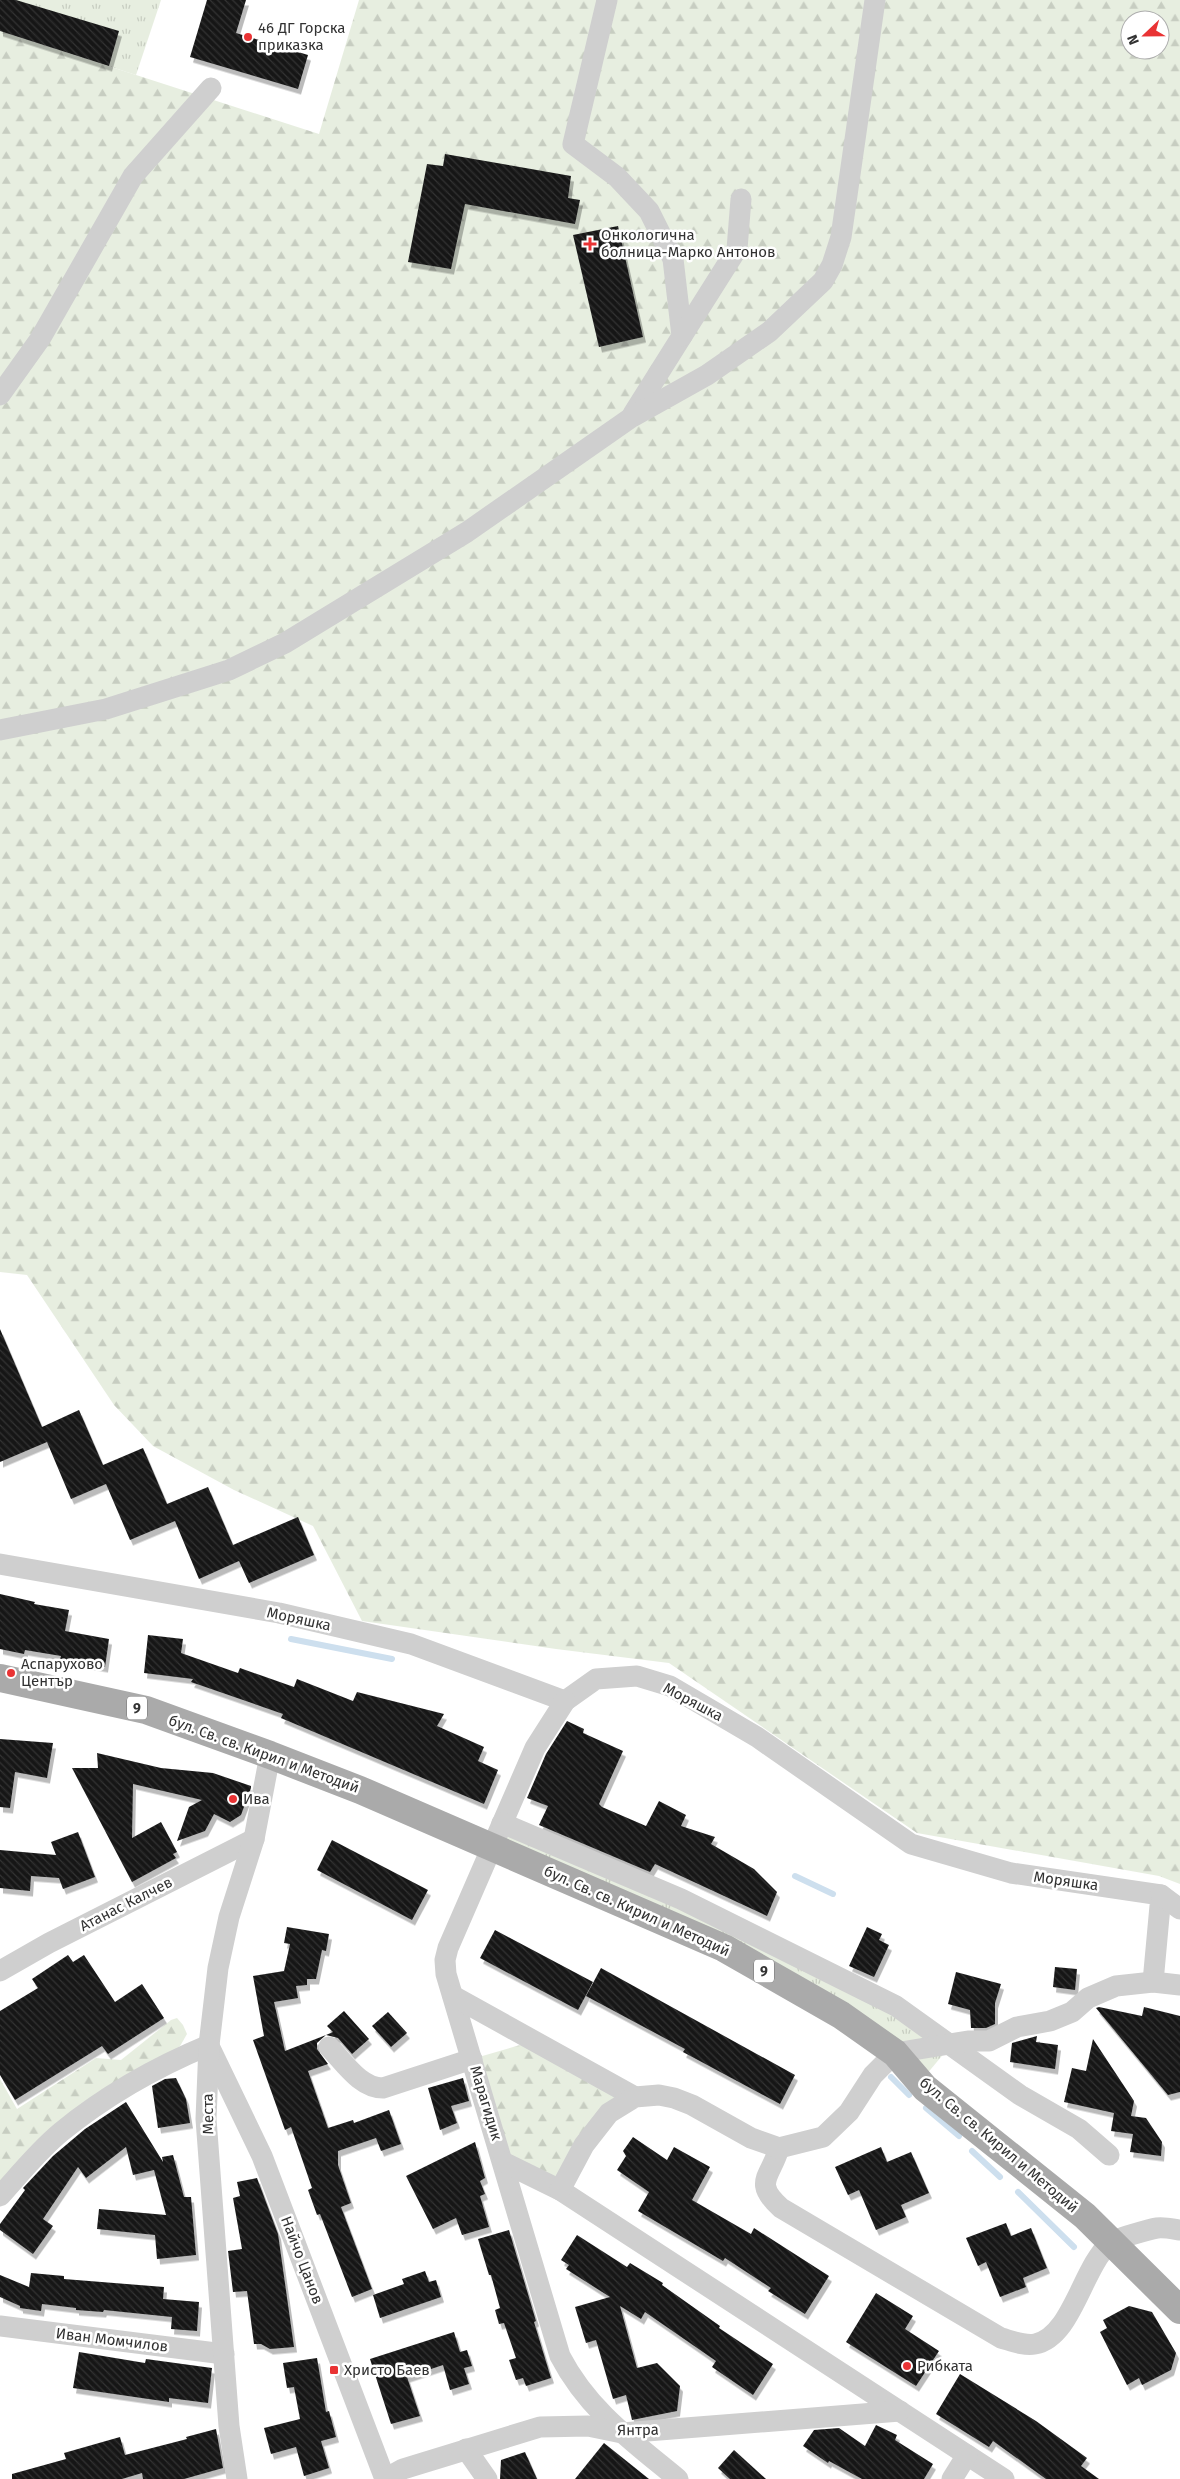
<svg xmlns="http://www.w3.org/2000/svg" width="1180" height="2479" viewBox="0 0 1180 2479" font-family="'Fira Sans',sans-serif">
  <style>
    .grass { fill: url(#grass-tufts) }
    .forest { fill: url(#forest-firs); fill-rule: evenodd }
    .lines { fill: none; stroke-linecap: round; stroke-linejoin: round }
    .stream { stroke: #cddfee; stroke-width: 6 }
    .building { fill: url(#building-back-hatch); filter: url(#shadow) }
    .minor { stroke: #cfcfcf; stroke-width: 21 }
    .major { stroke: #aaa; stroke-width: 28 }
    .poi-dot { fill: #e93334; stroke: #fff; stroke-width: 2 }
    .labels { text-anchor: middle; stroke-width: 5; stroke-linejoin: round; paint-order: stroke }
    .shield { fill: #fff; stroke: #707070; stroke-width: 1 }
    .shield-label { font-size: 14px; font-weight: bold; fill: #323232 }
    .poi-label { font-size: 15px; fill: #323232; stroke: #fff; text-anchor: start }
    .street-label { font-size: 15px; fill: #323232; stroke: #fff }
  </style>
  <defs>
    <pattern id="grass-tufts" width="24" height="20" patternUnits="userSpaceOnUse" patternTransform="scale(1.25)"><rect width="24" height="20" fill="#e7eee0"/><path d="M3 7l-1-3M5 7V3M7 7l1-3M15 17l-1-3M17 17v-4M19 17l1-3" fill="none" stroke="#c7cdc1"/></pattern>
    <pattern id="forest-firs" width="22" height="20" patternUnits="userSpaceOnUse" patternTransform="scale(1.25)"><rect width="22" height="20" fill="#e7eee0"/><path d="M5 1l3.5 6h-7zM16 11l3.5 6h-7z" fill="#c7cdc1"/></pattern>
    <pattern id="building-back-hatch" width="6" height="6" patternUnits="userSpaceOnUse" patternTransform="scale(1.25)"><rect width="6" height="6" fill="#191919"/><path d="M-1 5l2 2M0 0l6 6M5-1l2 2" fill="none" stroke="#323232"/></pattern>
    <filter id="shadow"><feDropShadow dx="3" dy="5.5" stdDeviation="0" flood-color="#0004"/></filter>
  </defs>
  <rect width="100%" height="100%" fill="#fff"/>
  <g class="grass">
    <polygon points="0,0 161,0 136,75 0,31"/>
    <polygon points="502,1823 681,1899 951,2045 926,2075 841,2015 493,1847"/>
  </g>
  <g class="forest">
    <path d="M359 0H1180V1884L1159 1876 917 1833 669 1663 556 1649 362 1621 313 1526 234 1490 153 1446 114 1405 27 1275 0 1272V31L319 134ZM1130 20H1160V50H1130Z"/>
    <polygon points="177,2018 183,2025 187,2034 180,2046 0,2185 0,2079 17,2109 96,2058 121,2060 171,2020"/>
    <polygon points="534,2041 635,2097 560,2190 503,2162 472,2059"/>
  </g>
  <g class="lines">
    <g class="stream">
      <polyline points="291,1639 392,1659"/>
      <polyline points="795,1876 833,1894"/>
      <polyline points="891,2077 909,2095"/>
      <polyline points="926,2108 959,2136"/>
      <polyline points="972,2151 1000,2177"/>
      <polyline points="1018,2192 1074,2247"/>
    </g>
  </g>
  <g class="building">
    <polygon points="0,0 16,0 119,31 109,66 0,31"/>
    <polygon points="207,0 246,0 236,33 308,55 298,89 190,57"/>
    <polygon points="445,154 571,176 568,198 580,200 575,224 465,204 451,269 408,262 427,164 443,166"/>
    <polygon points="618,226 643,337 599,347 573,235"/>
    <polygon points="0,1329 42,1427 79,1410 103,1465 143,1448 167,1504 208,1487 233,1545 298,1517 314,1555 249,1583 239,1561 199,1579 175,1521 130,1540 106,1484 71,1499 47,1442 0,1462"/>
    <polygon points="0,1594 35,1602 34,1604 69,1610 65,1631 109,1639 105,1667 60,1659 61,1656 25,1650 24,1654 0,1649"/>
    <polygon points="148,1635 183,1639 181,1653 238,1673 240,1668 294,1687 297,1679 353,1701 357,1692 444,1714 437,1726 484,1747 478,1761 498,1770 484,1804 281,1718 283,1714 191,1682 193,1679 144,1673"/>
    <polygon points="567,1721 584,1729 583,1733 623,1751 599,1804 602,1807 646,1826 659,1801 686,1815 681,1826 715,1837 711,1844 754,1869 777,1892 767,1916 655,1864 650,1872 539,1825 548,1806 527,1798 546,1754"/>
    <polygon points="0,1739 53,1743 47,1778 15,1772 10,1808 0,1807"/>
    <polygon points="97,1753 161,1768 213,1773 251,1786 251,1788 241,1815 230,1822 214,1814 205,1831 177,1841 189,1807 202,1800 133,1784 132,1838 161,1822 177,1852 173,1854 176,1858 132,1882 72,1768 98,1768"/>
    <polygon points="78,1832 95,1877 63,1889 59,1878 31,1876 30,1891 0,1888 0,1850 56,1855 51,1842"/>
    <polygon points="332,1840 428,1890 412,1920 317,1870"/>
    <polygon points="287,1927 329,1934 326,1951 322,1950 316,1979 307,1979 307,1985 296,1986 298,1998 274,2002 285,2051 326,2035 317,2043 317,2049 328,2064 308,2071 328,2128 353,2120 354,2123 389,2110 401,2144 381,2151 376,2138 338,2151 338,2165 351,2203 341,2207 372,2289 352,2297 320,2214 317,2215 308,2190 312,2188 291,2127 285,2130 253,2040 264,2036 253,1976 284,1971 290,1944 284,1943"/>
    <polygon points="867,1927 882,1934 879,1940 889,1945 874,1977 849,1966"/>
    <polygon points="495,1930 593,1982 578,2010 480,1958"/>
    <polygon points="68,1955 73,1962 84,1955 115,2002 142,1984 164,2018 108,2054 102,2046 15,2100 0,2075 0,2011 38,1988 32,1979"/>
    <polygon points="1055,1967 1077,1969 1075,1990 1053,1987"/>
    <polygon points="601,1968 795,2075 780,2104 683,2052 685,2049 586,1996"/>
    <polygon points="956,1972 1001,1984 995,2003 995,2024 986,2028 971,2028 970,2010 948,2004"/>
    <polygon points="1099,2007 1142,2016 1144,2007 1180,2016 1180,2092 1168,2095 1096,2008"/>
    <polygon points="344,2011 369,2039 352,2054 338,2038 326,2035 333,2032 327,2026"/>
    <polygon points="388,2012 407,2033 391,2047 372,2026"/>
    <polygon points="1037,2036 1036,2042 1058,2045 1055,2069 1010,2062 1012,2043"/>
    <polygon points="1093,2039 1134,2101 1131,2116 1146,2118 1162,2142 1161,2156 1130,2152 1133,2134 1111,2131 1114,2113 1064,2102 1072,2068 1086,2071"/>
    <polygon points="176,2078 186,2099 190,2123 158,2128 152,2086 165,2079"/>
    <polygon points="463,2078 469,2101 451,2106 457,2123 440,2130 428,2088"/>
    <polygon points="126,2102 163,2162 162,2157 173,2155 184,2197 191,2197 196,2255 157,2259 155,2235 97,2229 99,2209 166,2215 154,2170 133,2175 126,2147 86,2178 78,2167 43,2219 53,2226 33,2254 0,2230 0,2224 25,2190 23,2188 53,2156 85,2129"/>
    <polygon points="633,2137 667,2160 674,2147 710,2167 692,2200 751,2234 754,2228 829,2276 805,2314 768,2291 771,2288 725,2258 723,2261 638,2211 649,2192 617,2170 626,2156 623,2151"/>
    <polygon points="475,2142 485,2178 480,2181 485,2194 480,2196 489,2227 462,2235 456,2218 433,2229 406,2176"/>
    <polygon points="881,2147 887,2162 911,2152 929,2193 901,2205 906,2217 876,2230 859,2190 848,2195 835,2167"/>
    <polygon points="257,2178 278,2234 294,2347 270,2349 261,2344 254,2344 247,2291 233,2292 228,2251 242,2249 233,2198 240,2196 237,2182"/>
    <polygon points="1006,2223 1011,2236 1031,2228 1047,2268 1023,2278 1026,2287 1000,2297 986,2262 978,2266 966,2238"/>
    <polygon points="509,2230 536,2321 534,2322 551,2378 526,2386 523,2378 516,2380 509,2360 516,2358 504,2323 499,2324 495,2310 500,2308 491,2275 489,2275 478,2239"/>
    <polygon points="577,2235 627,2267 630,2263 663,2283 662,2285 720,2326 719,2328 773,2364 753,2395 712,2367 716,2361 645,2312 641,2319 620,2306 637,2368 657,2363 680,2386 677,2411 632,2420 626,2395 613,2399 596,2340 586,2343 575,2307 610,2297 566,2269 569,2265 561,2260"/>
    <polygon points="425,2271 429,2282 436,2280 441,2297 380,2318 373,2295 404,2284 402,2279"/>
    <polygon points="31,2273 64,2276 64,2279 164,2287 163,2299 199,2302 197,2331 171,2329 172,2317 104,2310 103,2312 76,2310 76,2308 42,2304 41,2311 20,2308 20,2306 0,2297 0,2275 29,2287"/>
    <polygon points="876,2293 913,2316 905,2329 939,2351 916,2386 846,2342"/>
    <polygon points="1129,2306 1152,2312 1176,2353 1171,2370 1142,2385 1139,2378 1127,2385 1100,2332 1107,2328 1103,2320"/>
    <polygon points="454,2332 460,2352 467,2350 472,2366 464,2368 469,2384 450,2390 443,2365 407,2377 420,2416 391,2424 370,2359"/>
    <polygon points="79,2352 145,2363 146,2359 212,2368 208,2403 169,2398 169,2402 73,2388"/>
    <polygon points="317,2358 326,2412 329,2411 336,2437 321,2441 329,2468 304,2476 296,2447 271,2454 264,2428 300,2419 294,2387 287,2388 283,2363"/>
    <polygon points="960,2374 1036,2421 1087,2458 1081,2466 1099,2479 1046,2479 993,2441 989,2447 936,2414"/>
    <polygon points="876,2425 897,2435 895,2440 933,2464 924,2479 862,2479 829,2461 828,2463 803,2446 814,2430 839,2428 865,2446"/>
    <polygon points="216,2429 223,2468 184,2479 143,2479 142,2473 122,2479 12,2479 12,2474 66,2459 64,2453 120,2437 125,2455 187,2439 186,2437"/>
    <polygon points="604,2443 649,2479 575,2479"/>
    <polygon points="734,2450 766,2479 730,2479 718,2468"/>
    <polygon points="525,2452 537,2479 500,2479 501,2460"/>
  </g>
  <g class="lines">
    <g class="minor">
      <polyline points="607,0 573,144 617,177 649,211 673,259 682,336 633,414"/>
      <polyline points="682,336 737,249 741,199"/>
      <polyline points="0,395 40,339 133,176 211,88"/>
      <polyline points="0,730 106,709 229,670 285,643 467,532 632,417 707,375 769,332 823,281 832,265 841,237 875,0"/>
      <polyline points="0,1564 279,1613 411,1644 565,1701 596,1679 637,1676 670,1686 757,1737 911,1844 1011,1873 1161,1895 1153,1982"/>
      <path d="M565 1701 535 1748 448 1948 445 1960 446 1974 560 2356C588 2410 632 2441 678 2479"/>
      <polyline points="502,1823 681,1899 896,2006 1020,2095 1079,2129 1109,2155"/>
      <polyline points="1161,1895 1180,1909"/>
      <polyline points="0,1971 49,1943 254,1839"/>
      <polyline points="453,1996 635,2097"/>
      <path d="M329 2047C344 2062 360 2088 383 2088L472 2059"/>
      <polyline points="210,2048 262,2156 385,2479"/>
      <path d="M779 2148C771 2177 752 2182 781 2208L1001 2338C1012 2341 1024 2346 1035 2344 1072 2337 1082 2268 1110 2243 1115 2239 1150 2229 1157 2228 1164 2227 1173 2229 1180 2230"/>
      <polyline points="503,2162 560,2190 1004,2479"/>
      <polyline points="560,2190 584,2145 609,2113 635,2097 659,2095 674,2098 692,2105 751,2138 779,2148 823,2137 849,2112 873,2075 895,2053 968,2041 989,2041 1017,2027 1050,2021 1072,2012 1088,1998 1116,1986 1153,1982 1180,1985"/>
      <path d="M0 2196C19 2175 38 2151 61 2132 105 2096 156 2067 209 2045"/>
      <polyline points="0,2326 224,2354"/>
      <polyline points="466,2449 487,2479"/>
      <polyline points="237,2479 229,2426 206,2119 209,2045 218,1968 229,1917 254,1839 270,1755"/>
      <polyline points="385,2479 403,2469 540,2427 588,2426 622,2433 900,2411"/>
      <polyline points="952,2479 967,2455"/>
    </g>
    <polyline class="major" points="0,1678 146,1710 270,1755 360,1790 724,1948 841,2015 895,2053 925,2088 1085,2216 1180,2310"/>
  </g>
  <g class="poi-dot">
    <circle cx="248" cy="37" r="5"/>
    <path d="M587.5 236.5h5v5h5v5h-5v5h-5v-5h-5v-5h5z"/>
    <circle cx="11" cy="1673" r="5"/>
    <circle cx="233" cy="1799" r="5"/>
    <circle cx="907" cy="2366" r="5"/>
    <rect x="329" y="2365" width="10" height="10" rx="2.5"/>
  </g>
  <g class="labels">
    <g class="shield">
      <rect x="127" y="1696.5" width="20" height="23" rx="4"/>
      <rect x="754" y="1959.5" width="20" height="23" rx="4"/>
    </g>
    <g class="shield-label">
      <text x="137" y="1713">9</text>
      <text x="764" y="1976">9</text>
    </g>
    <g class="poi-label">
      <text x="258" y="33">46 ДГ Горска<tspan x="258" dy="17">приказка</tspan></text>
      <text x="601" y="240">Онкологична<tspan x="601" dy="17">болница-Марко Антонов</tspan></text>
      <text x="21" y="1669">Аспарухово<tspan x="21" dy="17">Център</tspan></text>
      <text x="243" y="1804">Ива</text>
      <text x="917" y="2371">Рибката</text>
      <text x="344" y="2375">Христо Баев</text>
    </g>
    <g class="street-label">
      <text transform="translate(299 1619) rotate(12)" y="5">Моряшка</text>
      <text transform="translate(693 1702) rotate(28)" y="5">Моряшка</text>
      <text transform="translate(264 1754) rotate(20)" y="5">бул. Св. св. Кирил и Методий</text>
      <text transform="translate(1066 1881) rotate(8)" y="5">Моряшка</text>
      <text transform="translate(126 1904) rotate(-27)" y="5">Атанас Калчев</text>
      <text transform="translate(637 1911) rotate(24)" y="5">бул. Св. св. Кирил и Методий</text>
      <text transform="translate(486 2103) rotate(73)" y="5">Марагидик</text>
      <text transform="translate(208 2114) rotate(-91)" y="5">Места</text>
      <text transform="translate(999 2145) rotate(40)" y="5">бул. Св. св. Кирил и Методий</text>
      <text transform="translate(302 2260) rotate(69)" y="5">Найчо Цанов</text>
      <text transform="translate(112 2340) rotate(7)" y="5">Иван Момчилов</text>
      <text transform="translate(638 2430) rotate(-1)" y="5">Янтра</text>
    </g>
  </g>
  <g transform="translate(1145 35) rotate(248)"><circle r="24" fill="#ffffff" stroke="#adadad"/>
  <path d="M0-4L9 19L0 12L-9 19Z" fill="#e93334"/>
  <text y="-8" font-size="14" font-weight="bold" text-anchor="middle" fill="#323232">N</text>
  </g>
</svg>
